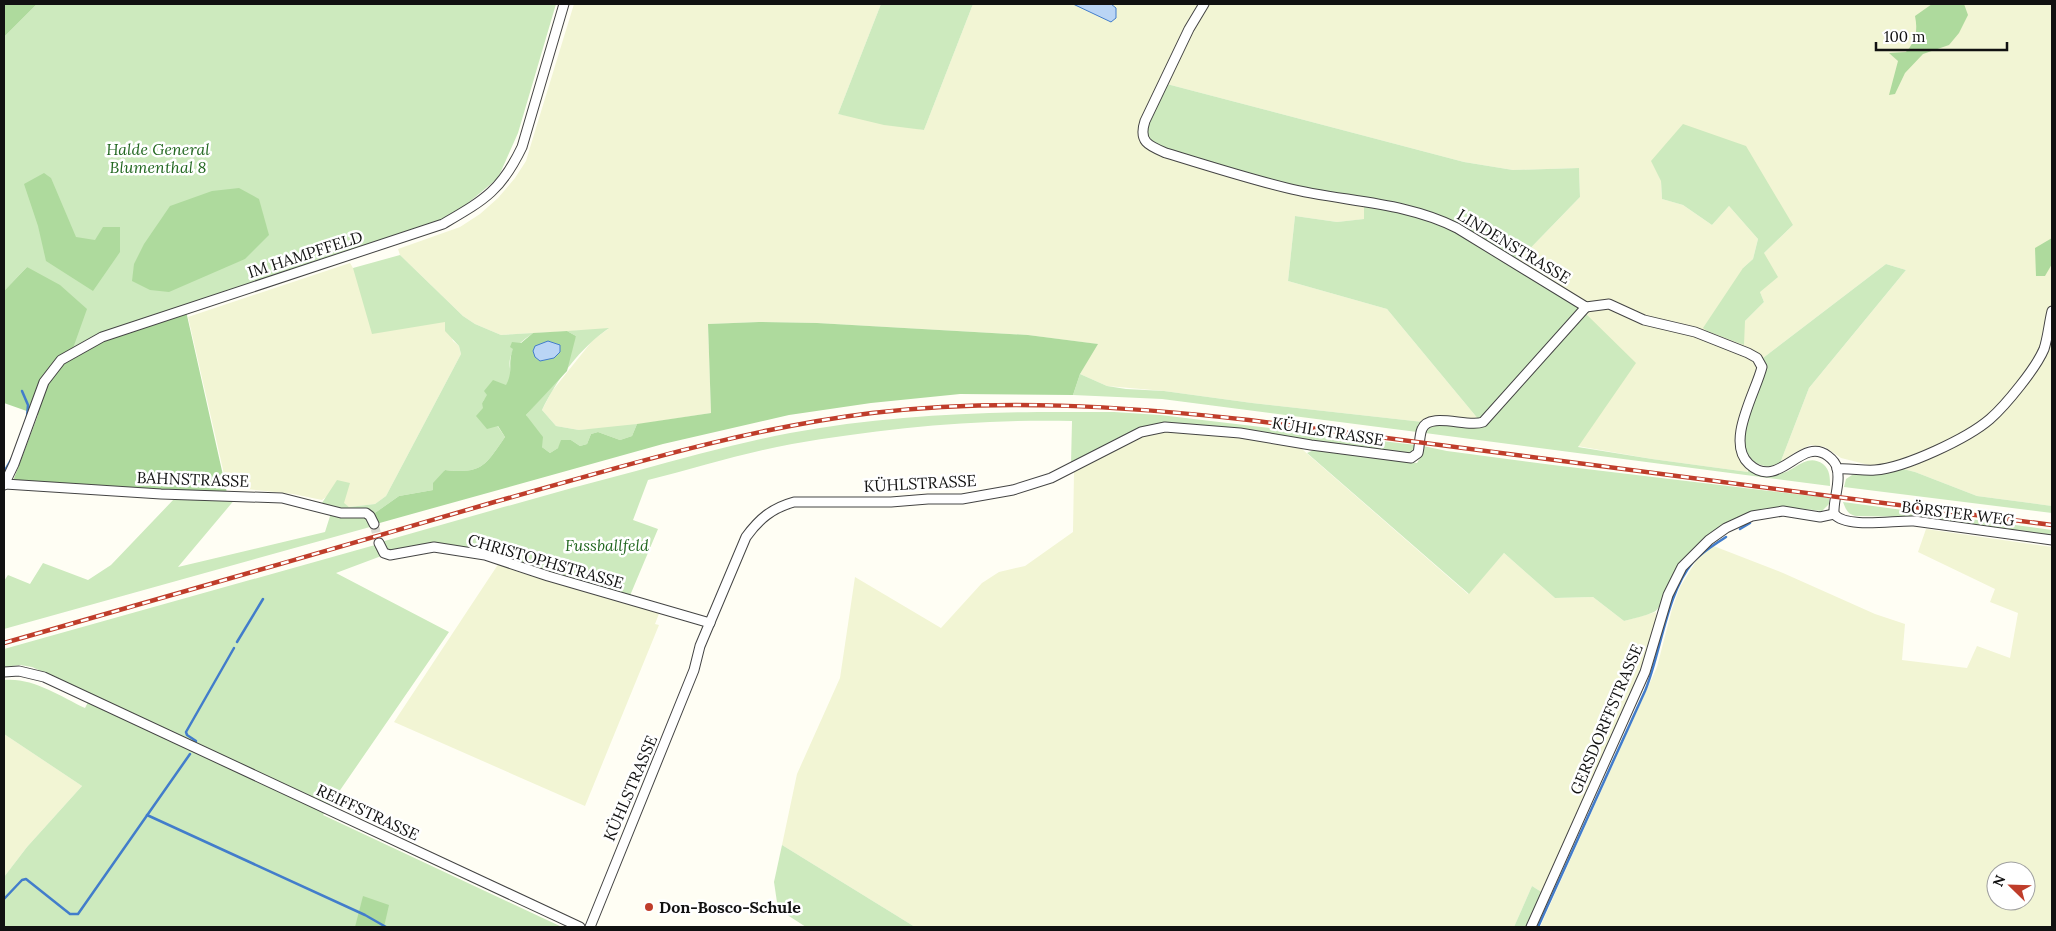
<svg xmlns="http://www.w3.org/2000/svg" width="2056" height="931" viewBox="0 0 2056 931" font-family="Lora,serif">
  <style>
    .farmland { fill: #f2f5d4; fill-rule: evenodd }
    .green { fill: #cdeabe }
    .forest { fill: #aeda9d }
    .water { fill: #bad5f5; stroke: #427dcb }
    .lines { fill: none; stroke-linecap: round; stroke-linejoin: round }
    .stream { stroke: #427dcb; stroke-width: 2.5 }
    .minor-tunnel { stroke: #dbdad2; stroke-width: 9; stroke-dasharray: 9 4.5; stroke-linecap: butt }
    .minor-casing { stroke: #444; stroke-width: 11 }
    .minor { stroke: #fff; stroke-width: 9 }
    .rail-casing { stroke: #bf3d2a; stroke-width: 4.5 }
    .rail { stroke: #fff; stroke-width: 2.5; stroke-dasharray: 8; stroke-linecap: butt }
    .poi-dot { fill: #bf3d2a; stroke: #fff; stroke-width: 2 }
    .labels { text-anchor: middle; stroke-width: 5; stroke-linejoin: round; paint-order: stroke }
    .park-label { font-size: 16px; font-style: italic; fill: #236821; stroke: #fff }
    .street-label { font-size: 16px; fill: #111; stroke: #fff }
    .poi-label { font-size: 16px; font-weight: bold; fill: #111; stroke: #fff; text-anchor: start }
  </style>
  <rect width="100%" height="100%" fill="#fffef4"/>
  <g class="farmland">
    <polygon points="574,4 881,4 838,114 924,130 973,4 1202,4 1188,27 1146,137 1166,154 1364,203 1365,219 1337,222 1295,216 1288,281 1387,309 1479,420 1423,422 1252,403 1164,391 1107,386 1080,374 1097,344 1028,335 817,323 759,322 708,324 711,413 621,427 579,430 556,426 542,410 552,391 593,340 608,329 501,335 475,324 463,316 400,255 398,249 460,227 480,214 498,198 515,178 526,161 532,141"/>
    <path d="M1204 4H2052V506L1977 496 1915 472 1899 468 1869 465 1841 458 1825 447 1810 445 1794 453 1779 466 1809 388 1906 270 1886 264 1763 358 1738 423V441L1748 472 1652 459 1577 446 1517 262 1580 197 1579 168 1513 170 1464 162 1163 83ZM1661 181 1793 225 1764 253 1760 292 1764 302 1745 321 1743 268 1753 259 1758 239 1729 206 1712 225 1683 205 1662 199Z"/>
    <polygon points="350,263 353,268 446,322 453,341 459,346 461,354 386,496 375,504 349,507 329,495 322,500 293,494 227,487 188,317"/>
    <polygon points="1168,431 1295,443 1468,594 1504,553 1555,598 1593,597 1624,621 1656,612 1656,624 1644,664 1543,893 1532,886 1514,927 915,927 782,845 797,774 840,678 855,577 941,628 982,583 999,572 1025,566 1073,532 1074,472 1142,436"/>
    <path d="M1926 529 2052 547V927H1540L1657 667 1672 609 1680 587 1696 561 1711 545 1783 573 1875 614 1905 624 1902 660 1967 668 1977 646 2010 658 2018 613 1990 602 1995 589 1918 552ZM1996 871H2026V901H1996Z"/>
    <polygon points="499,563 660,611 655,624 659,625 585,806 394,722"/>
    <polygon points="4,734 82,786 27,847 4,877"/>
  </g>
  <g class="green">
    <polygon points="37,4 556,4 518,133 498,178 444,223 72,352 27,267 4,291 4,37"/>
    <polygon points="881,4 973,4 924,130 884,125 838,114"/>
    <polygon points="1163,83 1464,162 1513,170 1579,168 1580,197 1517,262 1579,309 1479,420 1387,309 1288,281 1295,216 1337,222 1364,219 1364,201 1288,188 1166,153 1147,137 1146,124"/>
    <polygon points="1683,124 1746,146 1793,225 1764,253 1778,277 1760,292 1764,302 1745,321 1744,345 1707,331 1703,328 1743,268 1753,259 1758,239 1729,206 1712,225 1683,205 1662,199 1661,181 1651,161"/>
    <path d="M400 255 463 316 475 324 501 335 533 333C524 340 512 347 510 359 508 368 514 376 507 385 499 393 489 391 482 403L505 437C485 466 482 474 445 470L433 490 399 496 372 515 320 506 337 480 350 483 344 503 349 507 375 504 386 496 461 354 459 346 445 331V322L372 334 353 268Z"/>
    <path d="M1886 264 1906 270 1809 388 1779 466C1769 468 1761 466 1752 461 1744 450 1743 437 1745 424L1766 368 1763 358Z"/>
    <path d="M1584 312 1636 363 1578 447 1652 459 1748 472V468C1756 470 1766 474 1775 474 1793 475 1805 451 1823 464 1830 470 1830 477 1830 486L1425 433 1426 429 1432 424 1474 427Z"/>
    <path d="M609 328C580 348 557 379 542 410L556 426 579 430 637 424 632 436 620 440 598 432 591 434 587 444 580 446 571 440 550 453 542 447 526 415 541 398 576 336 567 331Z"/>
    <polygon points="1080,374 1107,386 1126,389 1164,391 1252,403 1423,422 1417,432 1162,399 1073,395"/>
    <path d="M1038 412H1114L1160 415 1416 445 1411 455 1248 431 1157 424 1141 429 1071 464 1072 421C978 419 885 428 792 444 743 453 696 468 648 480L633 520 658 529 629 598 498 556 434 546 390 553 381 542C466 518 551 493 636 471 687 457 738 443 790 433 872 418 954 413 1038 412Z"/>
    <path d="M1423 446 1447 451 1553 465 1829 498V504L1822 511C1803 509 1783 505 1764 509 1737 514 1695 542 1679 565 1672 576 1663 608 1654 612 1645 616 1634 618 1624 621L1593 597 1555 598 1504 553 1469 594 1307 453 1316 449 1417 463 1420 458Z"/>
    <polygon points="1899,468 1915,472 1977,496 2052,506 2052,513 1844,487 1846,479 1852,475 1875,475"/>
    <polygon points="175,498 236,498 178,567 325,532 331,513 363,516 368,519 370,527 4,629 4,581 8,575 30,584 43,563 88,580 111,565"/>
    <path d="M1843 502 2052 530V535L1915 517 1857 516C1848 515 1846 510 1843 502Z"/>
    <path d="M375 545 384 555 336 573 449 632 323 815 562 927H4V877L27 847 82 786 4 734V680C32 677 60 696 85 708L92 694 32 667 20 665 4 667V649Z"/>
    <polygon points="782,845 915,927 806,927 778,909 774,882"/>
    <polygon points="1532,886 1543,893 1527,927 1514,927"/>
  </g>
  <g class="forest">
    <polygon points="4,4 37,4 4,37"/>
    <path d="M1932 4H1964L1968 15 1959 33 1949 45 1923 54 1905 73 1895 94 1889 95 1898 61 1889 53 1906 52C1916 41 1918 31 1915 16Z"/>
    <polygon points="44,173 51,178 76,237 95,240 103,227 120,227 120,252 93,291 46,261 38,226 24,184"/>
    <polygon points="239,188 259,199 269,235 245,259 169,292 150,290 132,281 134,264 144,244 170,206 212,191"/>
    <polygon points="2052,238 2052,264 2045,276 2036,276 2035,248"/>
    <polygon points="27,267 60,285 87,309 72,351 186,311 227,493 161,492 13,481 38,415 4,403 4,291"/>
    <path d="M759 322 817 323 1028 335 1098 344 1080 374 1073 395 960 394 871 403 789 415 663 444 376 524 372 515 399 496 433 490V483L445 470C482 474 485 466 505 437L498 426 487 429 476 416 483 408 482 403 487 395 484 391 493 380 506 385C514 370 507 365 513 349L510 347 512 342 521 343 533 333 567 331 576 336 567 371 526 415 543 437 542 447 550 453 558 448 561 440H571L580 446 587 444 591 434 598 432 620 440 632 436 637 424 711 413 708 324Z"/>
    <polygon points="363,896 389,905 384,927 355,927"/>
  </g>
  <g class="water">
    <polygon points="1073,4 1111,4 1116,8 1116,18 1111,22"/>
    <polygon points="548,341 560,345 560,352 554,358 540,361 535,357 533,351 535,346"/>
  </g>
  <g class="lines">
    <g class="stream">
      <polyline points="22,391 28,405 27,417"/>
      <polyline points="4,472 12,458"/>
      <polyline points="1740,529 1750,523"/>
      <polyline points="237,642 263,599"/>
      <polyline points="196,741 187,735 186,732 234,648"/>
      <polyline points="147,815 365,915 386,927"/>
      <polyline points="4,899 22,880 26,879 70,914 78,914 190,754"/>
      <path d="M1538 927 1645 691C1661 653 1666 594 1693 562 1702 552 1715 544 1726 537"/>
    </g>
    <polyline class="minor-tunnel" points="374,524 379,543"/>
    <defs>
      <g id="minor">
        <path d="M1204 4 1189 29 1145 121C1138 142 1149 146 1166 153 1206 165 1246 178 1287 188 1343 202 1404 201 1457 228L1586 307 1609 304 1644 320 1695 332 1748 353 1757 358 1762 367C1756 392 1725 442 1749 464 1779 492 1801 435 1828 456 1832 459 1836 464 1837 468 1841 483 1833 499 1834 514"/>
        <path d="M1837 469C1850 468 1863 471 1875 470 1905 468 1968 438 1990 419 2006 405 2036 368 2044 349 2048 337 2049 323 2052 311"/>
        <polyline points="5,484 161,494 282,498 341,513 366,513 370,516 374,524"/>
        <path d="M4 485 14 464 44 382 61 360 102 337 443 224C484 200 501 191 522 147L564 4"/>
        <path d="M1834 514C1847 529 1894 520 1914 521L2052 540"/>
        <polyline points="379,543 384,553 390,555 434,547 485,555 548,576 710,623"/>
        <polyline points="4,672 19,671 44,677 580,927"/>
        <path d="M590 927 694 670 700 646 746 537C759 519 772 508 794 502H891L928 499H962L1013 490 1051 478 1141 432 1165 427 1240 433 1311 445 1411 458 1418 453C1420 445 1419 436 1422 429 1429 411 1468 428 1483 422L1586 307"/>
        <polyline points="1531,927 1645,672 1668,595 1682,567 1709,540 1726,528 1752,516 1783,511 1820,517 1834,514"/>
      </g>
    </defs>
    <use href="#minor" class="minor-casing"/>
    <use href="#minor" class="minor"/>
    <defs>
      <path id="rail" d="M4 643C166 597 329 550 491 503 617 468 742 429 872 413 998 398 1123 406 1249 420L2052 525"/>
    </defs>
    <use href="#rail" class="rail-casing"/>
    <use href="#rail" class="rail"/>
  </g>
  <circle class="poi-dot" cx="649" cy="907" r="5"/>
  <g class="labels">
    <g class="park-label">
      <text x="158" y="155">Halde General<tspan x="158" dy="18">Blumenthal 8</tspan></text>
      <text x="607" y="551">Fussballfeld</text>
    </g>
    <g class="street-label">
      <text transform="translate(1514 246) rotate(31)" y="6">LINDENSTRASSE</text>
      <text transform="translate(305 254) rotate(-18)" y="6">IM HAMPFFELD</text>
      <text transform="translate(1328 431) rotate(9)" y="6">KÜHLSTRASSE</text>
      <text transform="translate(193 479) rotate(2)" y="6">BAHNSTRASSE</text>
      <text transform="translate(920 483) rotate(-3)" y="6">KÜHLSTRASSE</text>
      <text transform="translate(1958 513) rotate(7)" y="6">BÖRSTER WEG</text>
      <text transform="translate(546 561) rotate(16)" y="6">CHRISTOPHSTRASSE</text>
      <text transform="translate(1606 719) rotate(-67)" y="6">GERSDORFFSTRASSE</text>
      <text transform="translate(630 788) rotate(-67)" y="6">KÜHLSTRASSE</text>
      <text transform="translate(368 812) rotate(25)" y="6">REIFFSTRASSE</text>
    </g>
    <g class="poi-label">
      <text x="659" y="913">Don-Bosco-Schule</text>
    </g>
  </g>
  <rect width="2056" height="931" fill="none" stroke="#111111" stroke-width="10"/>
  <g transform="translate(2011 886) rotate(293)"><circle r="24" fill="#ffffff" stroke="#a0a0a0"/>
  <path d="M0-4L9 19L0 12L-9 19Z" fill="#bf3d2a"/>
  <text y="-8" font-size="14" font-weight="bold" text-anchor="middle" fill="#111111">N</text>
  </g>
  <path d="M1876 42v8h131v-8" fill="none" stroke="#111111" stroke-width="2.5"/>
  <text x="1884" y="42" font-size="15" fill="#111111" stroke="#ffffff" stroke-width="4" paint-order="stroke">100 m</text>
</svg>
